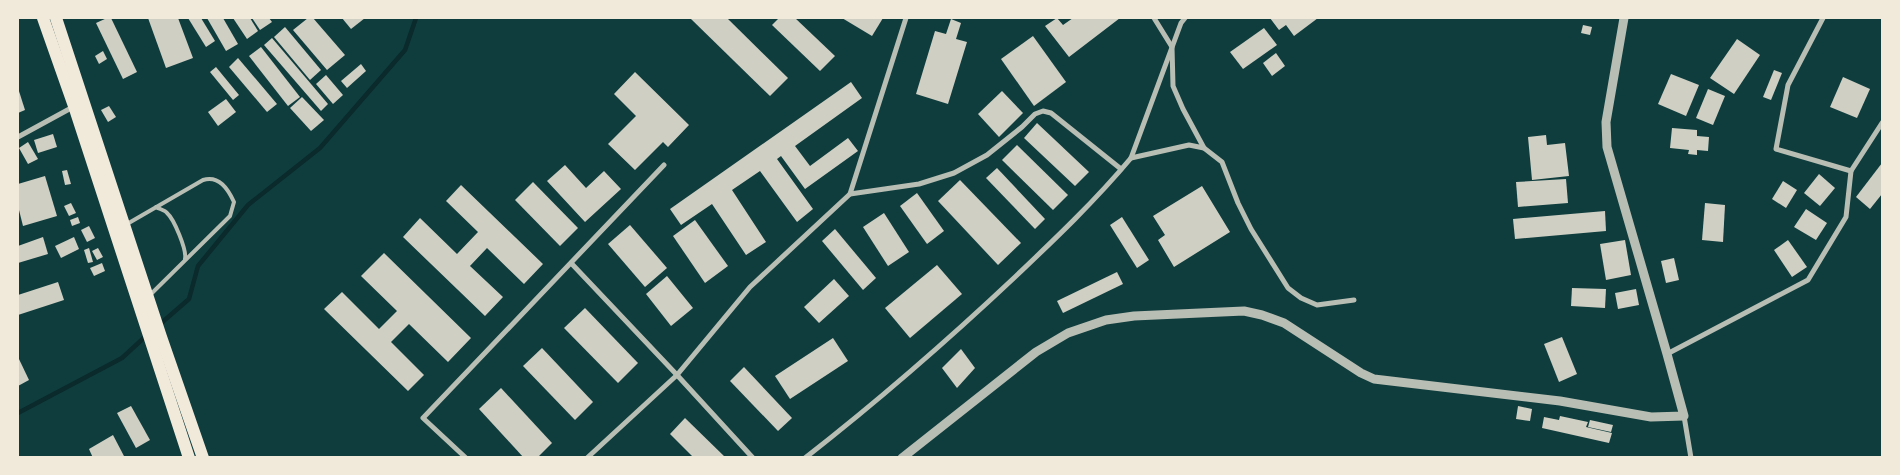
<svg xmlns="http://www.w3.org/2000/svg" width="1900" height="475" viewBox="0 0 1900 475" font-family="Montserrat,sans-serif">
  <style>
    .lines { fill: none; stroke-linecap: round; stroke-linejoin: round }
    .stream { stroke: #0a2a2b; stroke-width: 4.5 }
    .building { fill: #cfcfc3 }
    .service { stroke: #b8beb3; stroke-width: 4 }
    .minor { stroke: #b8beb3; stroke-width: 5 }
    .tertiary { stroke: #b8beb3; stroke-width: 9 }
    .trunk { stroke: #f1e9da; stroke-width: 12 }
  </style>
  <rect width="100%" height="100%" fill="#0f3d3e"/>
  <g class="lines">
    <g class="stream">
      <polyline points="159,325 189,299 198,266 248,205 320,148 405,50 416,18"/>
      <polyline points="18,413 122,358 147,335"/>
    </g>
  </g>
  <g class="building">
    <polygon points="107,18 111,18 137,72 123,79 96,23"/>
    <polygon points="148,18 178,18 193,58 166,68"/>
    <polygon points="188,18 201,18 215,41 206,47"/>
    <polygon points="207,18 223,18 238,44 226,51"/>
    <polygon points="233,18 250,18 258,31 247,39"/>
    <polygon points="252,18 269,18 272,22 260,30"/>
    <polygon points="308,18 313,18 345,55 327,70 293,30"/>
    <polygon points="342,18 365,18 351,29"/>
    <polygon points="690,18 727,18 788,78 770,96"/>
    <polygon points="779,18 795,18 835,56 820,71 772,25"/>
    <polygon points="842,18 883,18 872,36"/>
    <polygon points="1057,18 1063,25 1073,18 1120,18 1069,57 1045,26"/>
    <polygon points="1270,18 1318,18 1294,36 1286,25 1279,30"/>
    <polygon points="951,19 961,23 956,39 967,42 948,104 916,94 935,31 946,34"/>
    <polygon points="1583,25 1592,27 1590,35 1581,33"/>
    <polygon points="285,27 321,70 310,80 274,37"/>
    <polygon points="1264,28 1277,45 1243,69 1230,52"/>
    <polygon points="1033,36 1066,82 1034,106 1001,59"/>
    <polygon points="272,38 328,104 321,111 264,45"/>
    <polygon points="1737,39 1760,55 1734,94 1710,78"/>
    <polygon points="261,47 300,97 288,106 249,56"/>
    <polygon points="103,51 107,59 99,64 95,56"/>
    <polygon points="1276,53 1285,66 1272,76 1263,63"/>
    <polygon points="238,58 277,104 267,112 229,67"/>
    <polygon points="361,64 366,71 347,88 341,81"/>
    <polygon points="216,67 239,95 233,100 210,72"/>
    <polygon points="1774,70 1782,73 1771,100 1763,97"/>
    <polygon points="635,72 689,125 668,147 663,142 635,170 608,144 636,116 614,94"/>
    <polygon points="1671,74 1699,85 1686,116 1658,104"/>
    <polygon points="326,75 343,95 333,104 316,84"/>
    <polygon points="1843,77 1870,89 1857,118 1830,107"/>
    <polygon points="851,82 862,98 795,146 810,166 848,138 858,151 805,189 781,156 777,159 813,209 797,222 760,171 732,190 766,242 746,255 712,204 681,225 670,209"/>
    <polygon points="18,88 25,110 18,113"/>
    <polygon points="1708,89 1725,96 1713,125 1696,118"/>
    <polygon points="1002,91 1023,113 999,137 978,114"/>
    <polygon points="302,97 324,120 311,131 290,108"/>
    <polygon points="226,99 236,112 218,126 208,112"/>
    <polygon points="109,106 116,117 108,122 101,110"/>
    <polygon points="1037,123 1089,172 1075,186 1024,138"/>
    <polygon points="1672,128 1697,130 1697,136 1709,137 1708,151 1697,150 1697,155 1688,154 1689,150 1670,148"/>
    <polygon points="53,134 57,147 38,153 34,140"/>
    <polygon points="1546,135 1547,145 1565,143 1569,176 1532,180 1528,137"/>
    <polygon points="28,142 38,159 28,164 19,148"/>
    <polygon points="1017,145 1068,195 1053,210 1002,160"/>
    <polygon points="1882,163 1882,194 1870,209 1856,197"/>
    <polygon points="565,165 586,188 604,171 621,189 585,222 547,181"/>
    <polygon points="997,168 1045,219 1035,229 986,178"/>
    <polygon points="67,170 71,184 65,185 62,171"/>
    <polygon points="1819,174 1835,188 1820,206 1804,193"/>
    <polygon points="45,176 57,216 23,226 18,206 18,184"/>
    <polygon points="1566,179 1568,203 1518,207 1516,182"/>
    <polygon points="960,180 1021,243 998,265 938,201"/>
    <polygon points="1783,181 1797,190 1786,208 1772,199"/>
    <polygon points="533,182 578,228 560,246 515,200"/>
    <polygon points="461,185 543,264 524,284 487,248 470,266 503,297 485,316 403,237 420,218 457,254 478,232 446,201"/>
    <polygon points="1202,186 1230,232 1174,267 1158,240 1165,235 1153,216"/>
    <polygon points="917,193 944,231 927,244 900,206"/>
    <polygon points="71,203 76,213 69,216 64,206"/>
    <polygon points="1705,203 1725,205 1723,242 1702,240"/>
    <polygon points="1806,209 1827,223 1816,240 1794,227"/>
    <polygon points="1605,211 1606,231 1515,239 1513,219"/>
    <polygon points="884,213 909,252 888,266 863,227"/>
    <polygon points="78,217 80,223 72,226 70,220"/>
    <polygon points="1122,217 1149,260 1137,268 1110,225"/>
    <polygon points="695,220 728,266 705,283 673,236"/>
    <polygon points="630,225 667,268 645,287 608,244"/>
    <polygon points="89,226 95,238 87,242 81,230"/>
    <polygon points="835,229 876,278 863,290 822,241"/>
    <polygon points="43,237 48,254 18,263 18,246"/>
    <polygon points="74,237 79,249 61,258 55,246"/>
    <polygon points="1625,240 1631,275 1606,280 1600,244"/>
    <polygon points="1788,240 1807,267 1792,277 1774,250"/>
    <polygon points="89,248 93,262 88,263 84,250"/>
    <polygon points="98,248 103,257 97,260 92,251"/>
    <polygon points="384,253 471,338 448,362 409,324 391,342 424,375 408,391 324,309 342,292 379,329 397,311 361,276"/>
    <polygon points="1674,258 1679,280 1666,283 1661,261"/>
    <polygon points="102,263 105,271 94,276 90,268"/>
    <polygon points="937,265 962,294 910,338 885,308"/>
    <polygon points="1117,272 1123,284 1063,313 1057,301"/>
    <polygon points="667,276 693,308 671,326 646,294"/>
    <polygon points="834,279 849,296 819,323 804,307"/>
    <polygon points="58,282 64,300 18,315 18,295"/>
    <polygon points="1572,288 1606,289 1605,308 1571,306"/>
    <polygon points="1636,289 1639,305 1618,309 1615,293"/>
    <polygon points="585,308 638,363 618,383 564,328"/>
    <polygon points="1562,337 1577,374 1559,382 1544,344"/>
    <polygon points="833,338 848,361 790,399 775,376"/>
    <polygon points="542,348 593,402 575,420 523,366"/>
    <polygon points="961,349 975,368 957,388 942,368"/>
    <polygon points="18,357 29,380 18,386"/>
    <polygon points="744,367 792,418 778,431 730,381"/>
    <polygon points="501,388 552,443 537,458 524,458 479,409"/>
    <polygon points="131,406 150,440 136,448 117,413"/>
    <polygon points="1518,406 1532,409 1530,421 1516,419"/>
    <polygon points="1560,416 1588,422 1586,427 1612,433 1609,443 1542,428 1544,417 1559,420"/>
    <polygon points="685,418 726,458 694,458 670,434"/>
    <polygon points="1590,420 1613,425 1611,432 1588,427"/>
    <polygon points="113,435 125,458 93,458 89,449"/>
  </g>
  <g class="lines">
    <g class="service">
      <path d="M156 207C159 209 165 210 167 213 174 219 187 250 185 259"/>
      <path d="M127 224 203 180C219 175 228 189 234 202L230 216 150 295"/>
    </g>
    <g class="minor">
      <polyline points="1154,18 1172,47 1173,86 1183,109 1204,148"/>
      <polyline points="1823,18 1788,85 1776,149 1851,171 1882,123"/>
      <polyline points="18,137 73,107"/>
      <polyline points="1131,158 1189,145 1204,148 1222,162 1238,203 1251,229 1288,288 1301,298 1317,305 1354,300"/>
      <polyline points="850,194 919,184 954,173 987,155 1022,127 1035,114 1043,111 1051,113 1121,169"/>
      <polyline points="571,263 677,375 753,458"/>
      <polyline points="1667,354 1808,280 1846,217 1851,171"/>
      <polyline points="1684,416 1691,458"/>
      <polyline points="466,458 423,418 664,165"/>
      <polyline points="587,458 677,375 750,287 850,194 906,18"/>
      <path d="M805 458C878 401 947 341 1015 277 1055 239 1095 201 1131 158L1181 23 1185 18"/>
    </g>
    <polyline class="tertiary" points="902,458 1036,352 1068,333 1106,320 1134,316 1244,311 1262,315 1284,323 1361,373 1374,379 1560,401 1651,417 1684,416 1667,354 1607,147 1606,122 1624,18"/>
    <g class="trunk">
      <polyline points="43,18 74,106 189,458"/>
      <polyline points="56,18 161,337 203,458"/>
    </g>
  </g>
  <rect width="1900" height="475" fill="none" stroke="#f1e9da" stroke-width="38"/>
</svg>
